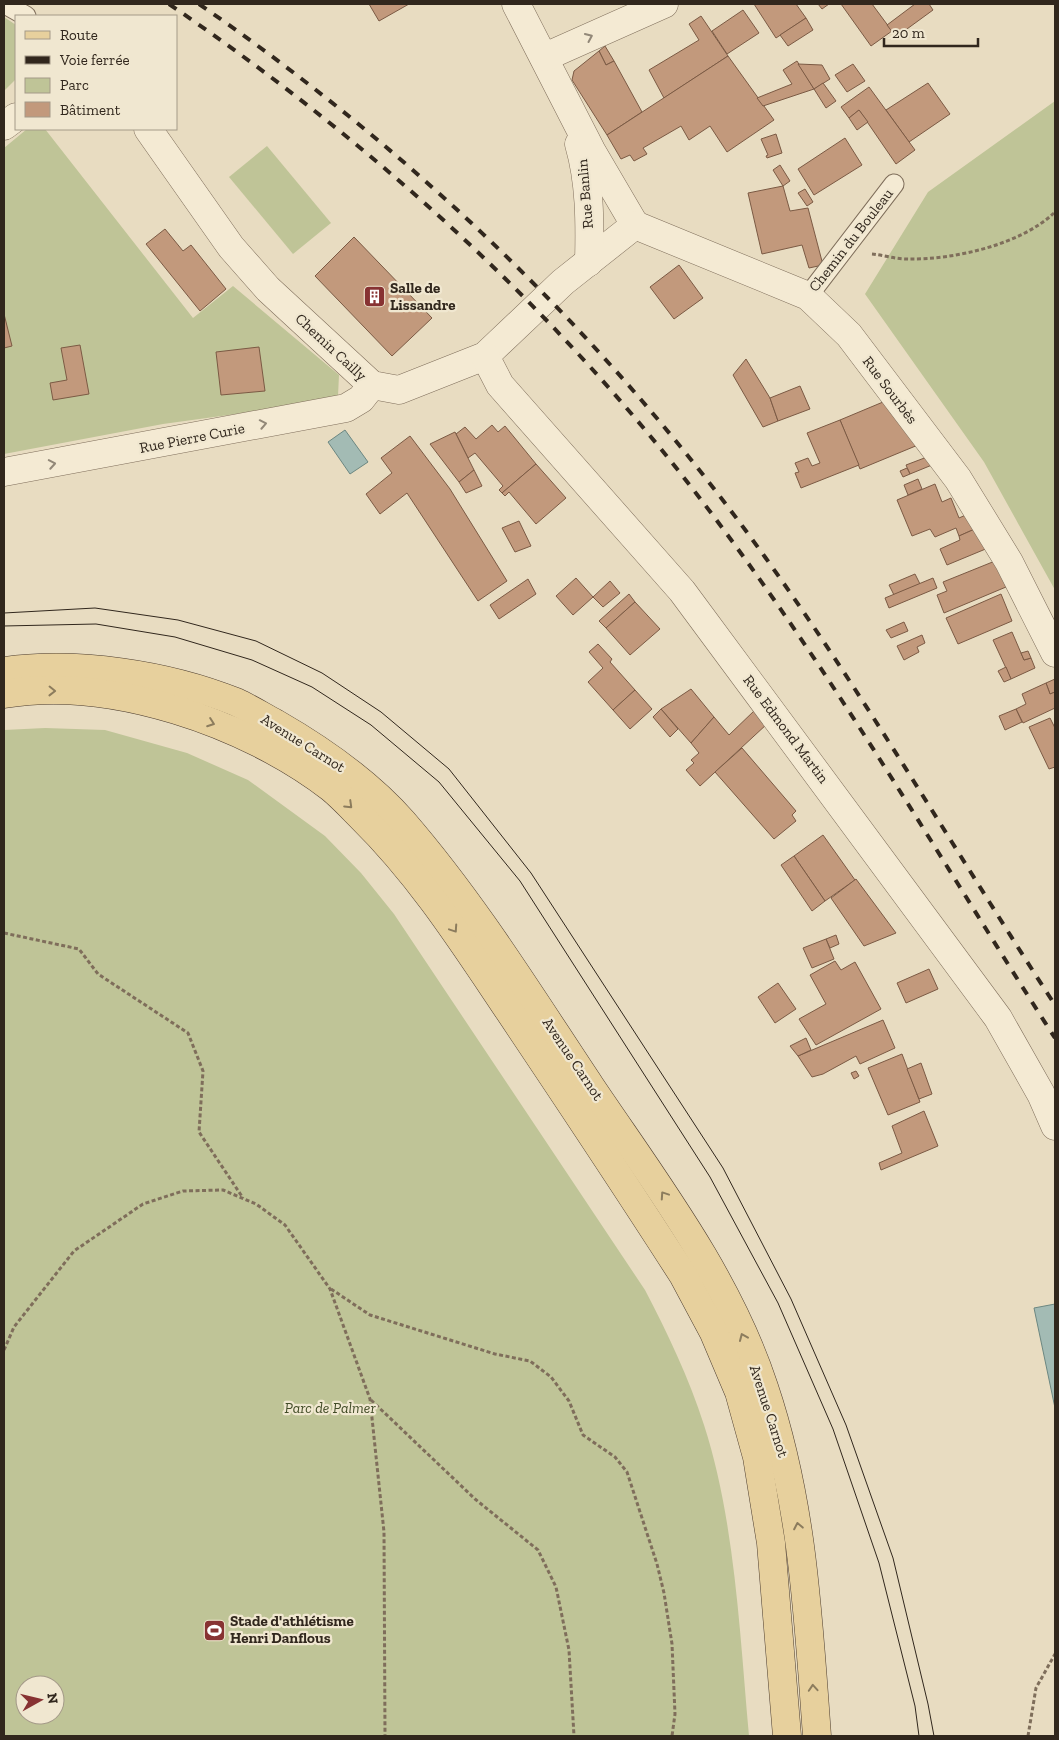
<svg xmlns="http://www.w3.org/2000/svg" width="1059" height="1740" viewBox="0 0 1059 1740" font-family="'Zilla Slab',serif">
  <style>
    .green { fill: #bfc497; fill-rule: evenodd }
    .water { fill: #a3bbb4; stroke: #6c8781 }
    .building { fill: #c2997c; stroke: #7b5a44 }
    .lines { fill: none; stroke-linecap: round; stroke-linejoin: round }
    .service-casing { stroke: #7f6e5b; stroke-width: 21 }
    .minor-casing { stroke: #7f6e5b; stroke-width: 29 }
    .primary-casing { stroke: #4d3d2f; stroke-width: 29 }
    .path { stroke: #7f6e5b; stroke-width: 3; stroke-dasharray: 4 2.5; stroke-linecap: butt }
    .service { stroke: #f4ead3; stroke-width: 19 }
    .minor { stroke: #f4ead3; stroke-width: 28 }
    .primary { stroke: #e7d09d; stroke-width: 28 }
    .tram { stroke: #31271d; stroke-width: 1 }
    .rail { stroke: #31271d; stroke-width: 4; stroke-dasharray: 9 9; stroke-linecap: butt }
    .oneway { stroke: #928878 }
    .oneway2 { stroke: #8c7c5d }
    .labels { text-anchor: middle; stroke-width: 4.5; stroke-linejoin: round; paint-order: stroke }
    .street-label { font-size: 15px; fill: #31271d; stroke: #f0e7d0 }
    .poi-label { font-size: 15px; font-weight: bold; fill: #31271d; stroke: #f0e7d0; text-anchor: start }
    .park-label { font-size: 15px; font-style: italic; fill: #414b26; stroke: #f0e7d0 }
  </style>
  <rect width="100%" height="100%" fill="#e8dcc1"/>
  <g class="green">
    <polygon points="4,17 16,25 16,79 4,91"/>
    <polygon points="1055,101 1055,590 984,462 865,294 928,192"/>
    <polygon points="27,129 45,129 193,318 233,286 339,375 338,396 265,410 163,424 4,454 4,148"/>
    <polygon points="267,146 331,223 293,254 229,177"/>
    <path d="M45 728 105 730 187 753 248 780 325 836 361 873 394 914 645 1290C668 1334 689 1378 704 1425 735 1520 740 1637 749 1736H4V730ZM25 1685H55V1715H25Z"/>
  </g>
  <g class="water">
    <polygon points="345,430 368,462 350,474 328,442"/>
    <polygon points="1055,1304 1055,1408 1034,1308"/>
  </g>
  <g class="building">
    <polygon points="369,4 409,4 379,21"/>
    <polygon points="754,4 796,4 806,18 776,38"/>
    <polygon points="818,4 829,4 822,9"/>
    <polygon points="841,4 872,4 892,31 871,46"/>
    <polygon points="915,4 929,4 933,10 896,37 887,25"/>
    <polygon points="743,10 759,33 727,54 712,31"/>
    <polygon points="701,16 728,56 664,98 649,70 699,40 689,24"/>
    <polygon points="806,18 813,30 788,46 780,35"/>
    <polygon points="605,46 614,61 606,65 599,51"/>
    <polygon points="599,51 606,65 614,61 642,112 607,135 572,80 574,71"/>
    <polygon points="728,56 774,120 727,152 710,126 689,140 681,126 643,148 647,154 634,161 630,155 621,159 607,135"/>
    <polygon points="797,61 814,89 763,106 757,98 792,84 783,70"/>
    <polygon points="798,64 822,65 830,79 814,89"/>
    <polygon points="853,64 865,81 847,92 835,75"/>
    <polygon points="823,83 836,101 826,108 814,89"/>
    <polygon points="928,83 950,114 909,142 886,110"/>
    <polygon points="869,87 915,150 896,164 859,110 849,118 841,107"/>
    <polygon points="859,110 868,122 857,130 849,118"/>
    <polygon points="776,134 782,153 767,158 766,156 768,155 761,139"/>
    <polygon points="845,138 862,165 814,195 798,169"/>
    <polygon points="780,165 790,181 783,186 773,170"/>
    <polygon points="783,186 790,211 808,208 823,265 809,268 802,245 762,254 748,193"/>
    <polygon points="805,189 813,202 807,206 798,193"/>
    <polygon points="165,229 183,251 191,245 226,289 200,311 146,244"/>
    <polygon points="354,237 432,318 392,356 315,276"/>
    <polygon points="679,265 703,298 674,319 650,287"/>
    <polygon points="4,314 12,346 4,348"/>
    <polygon points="80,345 89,394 53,400 50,383 67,380 61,348"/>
    <polygon points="259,347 265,391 221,395 216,352"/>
    <polygon points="746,359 770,398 778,421 763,427 733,375"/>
    <polygon points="800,386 810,409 778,421 770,398"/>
    <polygon points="883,402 918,445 860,469 840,420"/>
    <polygon points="840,420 859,465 801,488 795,473 799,472 795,463 808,458 812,466 820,463 807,433"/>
    <polygon points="492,425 498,432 505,426 536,464 502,493 499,490 503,486 475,453 468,458 456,434 465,427 476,439"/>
    <polygon points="455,432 474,470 459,482 430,444"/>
    <polygon points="410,436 450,489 507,581 478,601 407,493 380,514 366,494 392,473 381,458"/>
    <polygon points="927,457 932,465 910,474 906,465"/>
    <polygon points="536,464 566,498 536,524 509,492 505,496 502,493"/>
    <polygon points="907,468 910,474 903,477 900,471"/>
    <polygon points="474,470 482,486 466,493 459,482"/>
    <polygon points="918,479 922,489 908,495 904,485"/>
    <polygon points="935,484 942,502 951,498 959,518 968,514 977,528 959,536 956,528 935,537 930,529 912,536 897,500"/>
    <polygon points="519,521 531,546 515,552 502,528"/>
    <polygon points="977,528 988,548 947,565 940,549 960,540 959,536"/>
    <polygon points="995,561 1006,587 944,613 937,595 947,591 943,582"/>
    <polygon points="915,574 920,584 894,595 889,585"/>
    <polygon points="576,578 593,597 573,615 556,596"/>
    <polygon points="933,578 937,588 889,608 885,598"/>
    <polygon points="528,579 536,594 499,619 490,605"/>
    <polygon points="610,581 620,593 603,607 593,597"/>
    <polygon points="629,594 635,602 606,628 599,621"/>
    <polygon points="1001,594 1012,621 958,644 946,618"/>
    <polygon points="635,602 660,629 630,655 606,628"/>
    <polygon points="904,622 908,631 891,638 886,630"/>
    <polygon points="1012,632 1024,660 1031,658 1035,668 1011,679 993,640"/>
    <polygon points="922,635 925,643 917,647 919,652 904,660 897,646"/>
    <polygon points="598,644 612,659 610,662 635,690 613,710 588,682 603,668 589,652"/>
    <polygon points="1028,651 1031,658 1024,660 1021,653"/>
    <polygon points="1006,667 1011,679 1004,682 998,671"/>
    <polygon points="1055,679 1055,692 1050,694 1046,683"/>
    <polygon points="1046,683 1050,694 1055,692 1055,708 1023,723 1016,709 1026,704 1022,694"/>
    <polygon points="691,689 714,717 691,743 661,709"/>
    <polygon points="635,690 652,709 630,729 613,710"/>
    <polygon points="661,709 678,729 670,737 653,717"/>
    <polygon points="1016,709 1022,722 1005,730 999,716"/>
    <polygon points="755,710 767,724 700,786 686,770 694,763 691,760 699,753 691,743 714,717 729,735"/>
    <polygon points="1050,718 1055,728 1055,767 1049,769 1029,727"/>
    <polygon points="742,748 796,811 792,815 796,821 774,839 715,772"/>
    <polygon points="823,835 855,880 825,901 794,856"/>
    <polygon points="794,856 825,901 812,911 781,865"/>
    <polygon points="856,879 896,933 864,946 831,898"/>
    <polygon points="836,935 839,944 830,948 826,939"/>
    <polygon points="826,939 834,959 812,968 803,948"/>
    <polygon points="835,961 841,970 855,962 881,1009 816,1045 799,1019 826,1004 810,975"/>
    <polygon points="929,969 938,989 906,1003 897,983"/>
    <polygon points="778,983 796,1009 775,1023 758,997"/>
    <polygon points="883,1020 895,1048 860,1064 856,1056 823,1074 812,1077 798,1056"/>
    <polygon points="806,1038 811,1050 798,1056 790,1046"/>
    <polygon points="902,1054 920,1102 888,1115 868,1068"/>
    <polygon points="921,1063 932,1094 919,1099 907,1069"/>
    <polygon points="856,1071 859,1076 854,1079 851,1073"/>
    <polygon points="924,1111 938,1146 881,1170 879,1163 902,1153 892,1126"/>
  </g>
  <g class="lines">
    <defs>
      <g id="service">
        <polyline points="5,4 26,16"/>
        <polyline points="808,296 894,184"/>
      </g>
      <g id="minor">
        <polyline points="516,4 591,150 635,225"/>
        <polyline points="545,57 664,4"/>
        <polyline points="4,126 16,117"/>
        <polyline points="148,129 231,247 268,289 372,385 399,390 485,356 563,282 635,225"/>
        <path d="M579 144C590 182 590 222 589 262"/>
        <polyline points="635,225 808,296 849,335 958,479 1009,562 1055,653"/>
        <polyline points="485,356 500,385 682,591 998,1018 1041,1094 1055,1126"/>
        <polyline points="4,472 346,408 361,399 372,385"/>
      </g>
      <g id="primary">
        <path d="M4 671C78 661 166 674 236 702 249 708 262 716 275 723 322 750 367 781 403 822 474 904 531 997 591 1087 655 1182 728 1277 764 1387 803 1503 808 1615 817 1736"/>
        <path d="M4 694C110 676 247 723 331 788 342 797 352 808 362 818 420 875 464 944 509 1011 568 1099 626 1186 683 1275L714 1333 739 1392 757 1457 771 1543 787 1736"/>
      </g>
    </defs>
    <use href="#service" class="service-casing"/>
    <use href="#minor" class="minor-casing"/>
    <use href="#primary" class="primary-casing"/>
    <g class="path">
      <path d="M872 254C883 255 895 259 907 259 953 260 1021 245 1055 212"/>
      <polyline points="4,933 79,949 98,974 188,1033 203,1071 199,1132 243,1198"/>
      <polyline points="331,1289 370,1315 495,1354 530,1361 551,1377 569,1401 583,1435 615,1457 627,1472 657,1564 664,1593 672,1644 675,1714 672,1736"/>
      <polyline points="4,1350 14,1327 74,1251 143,1204 183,1191 223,1190 256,1204 285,1225 330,1289 370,1399 384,1532 385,1736"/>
      <polyline points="371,1400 475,1499 538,1550 556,1587 569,1650 574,1736"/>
      <polyline points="1028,1736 1036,1688 1055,1654"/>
    </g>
    <use href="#service" class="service"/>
    <use href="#minor" class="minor"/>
    <use href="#primary" class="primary"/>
    <g class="tram">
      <polyline points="4,613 95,608 178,620 256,641 322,673 381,712 449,769 531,873 723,1168 791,1299 846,1425 893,1558 928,1704 934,1736"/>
      <polyline points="4,626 96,624 175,637 252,660 312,687 371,725 439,782 520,881 710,1177 778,1303 833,1429 879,1563 915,1706 919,1736"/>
    </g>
    <g class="rail">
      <path d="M169 4C371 142 553 306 702 501 833 672 939 858 1055 1038"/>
      <path d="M199 4C418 155 609 340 765 557 869 702 958 856 1055 1005"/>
    </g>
  </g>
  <defs><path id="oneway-chevron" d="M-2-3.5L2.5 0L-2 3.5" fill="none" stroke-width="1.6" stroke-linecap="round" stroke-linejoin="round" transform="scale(1.25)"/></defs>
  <g class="oneway">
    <use href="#oneway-chevron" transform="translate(589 37) rotate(-24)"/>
    <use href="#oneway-chevron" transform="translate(263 424) rotate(-11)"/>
    <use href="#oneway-chevron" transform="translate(52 464) rotate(-10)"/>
  </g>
  <g class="oneway2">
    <use href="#oneway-chevron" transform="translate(52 691) rotate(1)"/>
    <use href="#oneway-chevron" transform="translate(211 723) rotate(20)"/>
    <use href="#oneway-chevron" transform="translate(349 805) rotate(44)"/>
    <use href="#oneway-chevron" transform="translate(454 929) rotate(56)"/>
    <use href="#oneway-chevron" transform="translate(664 1195) rotate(-124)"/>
    <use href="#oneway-chevron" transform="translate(743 1337) rotate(-113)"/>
    <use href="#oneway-chevron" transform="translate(798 1526) rotate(-101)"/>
    <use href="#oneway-chevron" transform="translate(813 1688) rotate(-94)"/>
  </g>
  <defs>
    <symbol id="building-square" viewBox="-11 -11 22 22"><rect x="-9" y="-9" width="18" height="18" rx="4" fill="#873232" stroke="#f0e7d0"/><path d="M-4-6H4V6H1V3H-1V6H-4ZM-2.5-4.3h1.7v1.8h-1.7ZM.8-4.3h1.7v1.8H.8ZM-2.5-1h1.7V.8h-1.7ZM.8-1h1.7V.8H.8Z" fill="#fff"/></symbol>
    <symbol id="stadium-square" viewBox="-11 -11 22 22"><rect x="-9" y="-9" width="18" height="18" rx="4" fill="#873232" stroke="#f0e7d0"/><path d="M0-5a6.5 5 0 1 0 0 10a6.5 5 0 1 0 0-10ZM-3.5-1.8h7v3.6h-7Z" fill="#fff"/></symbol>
  </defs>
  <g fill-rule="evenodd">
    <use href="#building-square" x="362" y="284" width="25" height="25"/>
    <use href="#stadium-square" x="202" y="1618" width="25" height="25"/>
  </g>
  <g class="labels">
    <g class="street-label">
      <text transform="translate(585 194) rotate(-95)" y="5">Rue Banlin</text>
      <text transform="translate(851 240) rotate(-52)" y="5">Chemin du Bouleau</text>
      <text transform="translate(331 347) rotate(43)" y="5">Chemin Cailly</text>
      <text transform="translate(890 390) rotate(53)" y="5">Rue Sourbès</text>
      <text transform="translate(192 438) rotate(-11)" y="5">Rue Pierre Curie</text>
      <text transform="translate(786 729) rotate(53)" y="5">Rue Edmond Martin</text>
      <text transform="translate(303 743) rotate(32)" y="5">Avenue Carnot</text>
      <text transform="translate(573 1059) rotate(56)" y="5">Avenue Carnot</text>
      <text transform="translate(769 1411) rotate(72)" y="5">Avenue Carnot</text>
    </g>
    <g class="poi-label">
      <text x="390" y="293">Salle de<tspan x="390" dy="17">Lissandre</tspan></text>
      <text x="230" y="1626">Stade d'athlétisme<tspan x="230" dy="17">Henri Danflous</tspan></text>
    </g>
    <g class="park-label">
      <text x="330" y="1413">Parc de Palmer</text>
    </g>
  </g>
  <rect width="1059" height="1740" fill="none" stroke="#31271d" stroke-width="10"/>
  <rect x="15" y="15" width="162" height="115" fill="#f0e7d0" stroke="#a49a88"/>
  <rect x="25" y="31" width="25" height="8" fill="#e7d09d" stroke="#a49a88"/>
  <text x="60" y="40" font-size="15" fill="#31271d">Route</text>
  <rect x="25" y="56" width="25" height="8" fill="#31271d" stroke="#a49a88"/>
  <text x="60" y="65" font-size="15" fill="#31271d">Voie ferrée</text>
  <rect x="25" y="78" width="25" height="15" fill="#bfc497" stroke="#a49a88"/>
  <text x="60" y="90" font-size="15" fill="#31271d">Parc</text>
  <rect x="25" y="102" width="25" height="15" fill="#c2997c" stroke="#a49a88"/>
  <text x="60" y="115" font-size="15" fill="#31271d">Bâtiment</text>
  <g transform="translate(40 1700) rotate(82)"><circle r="24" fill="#f0e7d0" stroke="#a49a88"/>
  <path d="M0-4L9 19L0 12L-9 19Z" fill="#873232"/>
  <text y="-8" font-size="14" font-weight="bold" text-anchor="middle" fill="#31271d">N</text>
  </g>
  <path d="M884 38v8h94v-8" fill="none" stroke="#31271d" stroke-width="2.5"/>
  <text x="892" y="38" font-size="15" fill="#31271d" stroke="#f0e7d0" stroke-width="4" paint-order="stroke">20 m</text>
</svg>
